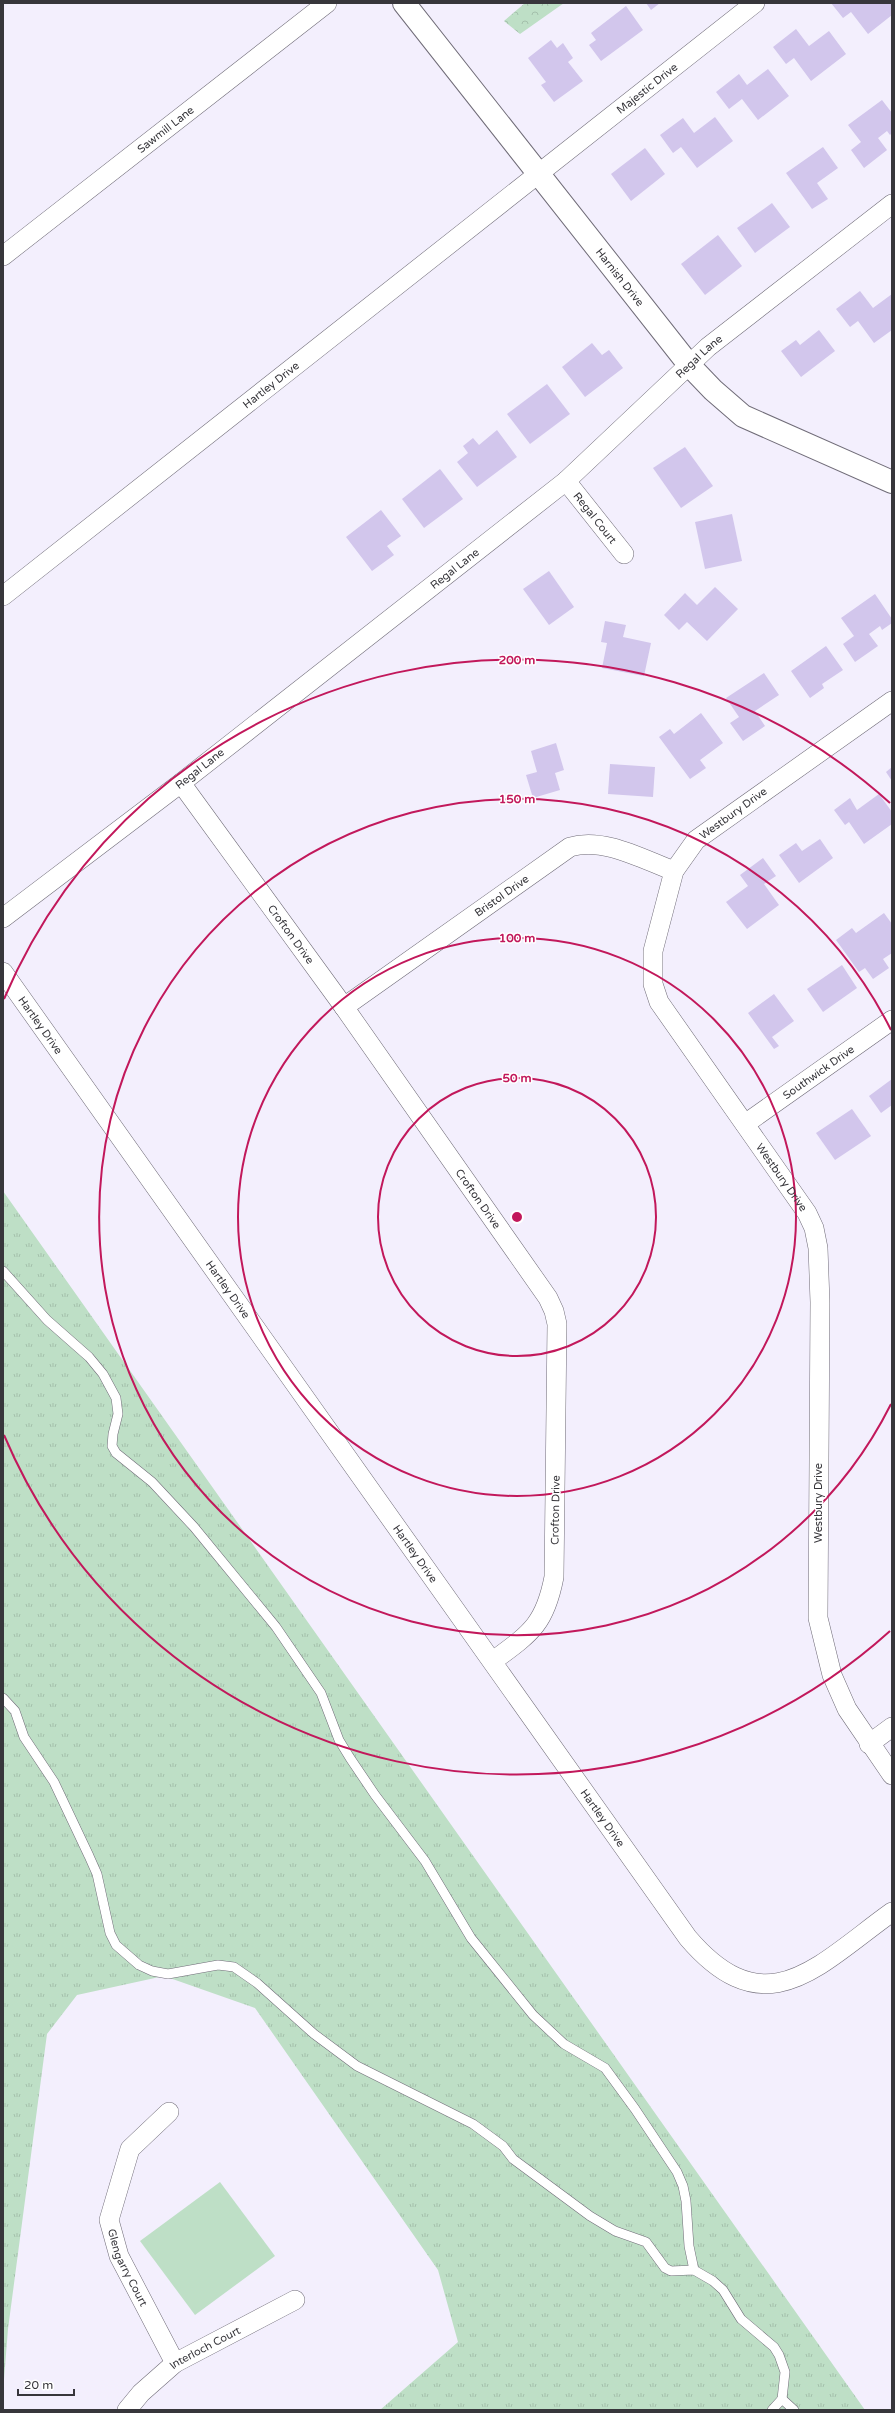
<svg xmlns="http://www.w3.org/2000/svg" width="895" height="2413" viewBox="0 0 895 2413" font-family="'Varela Round',sans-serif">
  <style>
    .grass { fill: url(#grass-tufts) }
    .forest { fill: url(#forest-crowns) }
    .pitch { fill: #bedfc6 }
    .building { fill: #d2c6ec }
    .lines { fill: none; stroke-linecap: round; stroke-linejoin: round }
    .service-casing { stroke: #706c78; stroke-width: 10 }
    .minor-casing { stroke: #706c78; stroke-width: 20 }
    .tertiary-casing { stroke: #706c78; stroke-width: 24 }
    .service { stroke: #fff; stroke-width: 9 }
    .minor { stroke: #fff; stroke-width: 19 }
    .tertiary { stroke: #fff; stroke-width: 22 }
    .ring { fill: none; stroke: #c2185b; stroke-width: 2 }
    .labels { text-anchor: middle; stroke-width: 3; stroke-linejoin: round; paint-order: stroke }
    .street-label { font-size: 11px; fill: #37363b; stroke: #fff }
    .centre { fill: #c2185b; stroke: #fff; stroke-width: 2 }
    .ring-label { font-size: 12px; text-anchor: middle; font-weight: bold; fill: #c2185b; stroke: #fff; stroke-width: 3; stroke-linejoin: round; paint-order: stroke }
  </style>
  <defs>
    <pattern id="grass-tufts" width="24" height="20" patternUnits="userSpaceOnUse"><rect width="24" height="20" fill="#bedfc6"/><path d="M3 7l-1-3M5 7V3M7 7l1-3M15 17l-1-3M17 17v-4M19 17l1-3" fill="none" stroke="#a4c0ab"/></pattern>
    <pattern id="forest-crowns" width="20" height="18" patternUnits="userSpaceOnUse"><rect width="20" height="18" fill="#bedfc6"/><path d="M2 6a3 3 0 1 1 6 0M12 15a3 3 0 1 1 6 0" fill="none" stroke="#a4c0ab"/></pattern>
  </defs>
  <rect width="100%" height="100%" fill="#f3effd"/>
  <polygon class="grass" points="3,1191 865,2410 380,2410 458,2342 438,2270 255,2008 164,1976 77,1995 47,2034 8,2329 3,2392"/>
  <polygon class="forest" points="525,3 564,3 520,34 504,21"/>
  <polygon class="pitch" points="220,2182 275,2256 195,2315 140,2241"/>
  <g class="building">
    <polygon points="646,3 660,3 651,10"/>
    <polygon points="831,3 892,3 892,15 868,34 851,12 843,18"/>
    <polygon points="626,6 643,30 601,61 589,45 596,40 591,33"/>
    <polygon points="796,29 809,46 829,31 846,54 811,81 794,58 786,64 773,47"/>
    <polygon points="551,40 557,48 563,43 573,58 568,62 583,81 554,102 541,85 546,82 528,58"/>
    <polygon points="768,69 789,96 758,120 742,99 729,109 716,92 739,74 747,85"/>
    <polygon points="882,100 892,113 892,133 890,135 887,131 878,138 887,150 864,168 851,150 861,142 848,125"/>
    <polygon points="715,117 733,141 697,168 681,147 673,153 660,135 683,118 694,133"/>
    <polygon points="823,147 838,168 817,183 828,199 812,209 786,173"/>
    <polygon points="645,148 665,174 631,201 611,174"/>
    <polygon points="772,203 790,227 755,253 737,228"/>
    <polygon points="718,235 742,266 705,295 681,264"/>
    <polygon points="860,291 873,308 892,294 892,330 874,343 858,321 850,327 836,309"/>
    <polygon points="819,330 835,351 801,377 781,351 796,340 800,345"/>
    <polygon points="592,343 602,355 609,350 623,368 585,397 562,367"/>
    <polygon points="547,384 570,414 530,444 507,414"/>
    <polygon points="497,430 517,457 477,487 457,462 468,453 463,446 473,438 479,445"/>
    <polygon points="685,447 713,486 681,508 653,468"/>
    <polygon points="440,469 463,499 424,528 402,499"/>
    <polygon points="381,510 401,536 387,546 394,555 372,571 346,537"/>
    <polygon points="732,514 742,561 705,569 695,522"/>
    <polygon points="549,571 574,607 549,625 523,589"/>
    <polygon points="715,587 738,609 707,641 687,622 679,630 664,615 685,593 697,605"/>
    <polygon points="875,594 892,619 892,623 882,630 880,626 869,634 878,646 855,662 843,644 854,636 841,618"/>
    <polygon points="605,621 626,625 623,637 651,643 644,676 602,668 607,643 601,642"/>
    <polygon points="826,646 843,670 822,684 824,688 810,698 791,671"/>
    <polygon points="764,673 779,695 755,711 765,726 743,741 730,723 739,717 726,698"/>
    <polygon points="701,713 723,743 700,760 706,768 690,779 659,737 670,729 674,734"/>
    <polygon points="556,743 564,770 555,773 560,790 533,798 526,775 537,772 531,751"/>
    <polygon points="610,764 655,767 653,797 608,794"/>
    <polygon points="892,767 892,781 886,772"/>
    <polygon points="879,794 892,812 892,824 864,844 849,822 845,825 834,810 850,798 857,810"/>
    <polygon points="820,839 833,858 799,883 779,855 796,843 802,851"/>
    <polygon points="763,858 776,876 764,884 779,905 747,929 726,902 748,886 740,875"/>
    <polygon points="884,913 892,924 892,953 883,959 889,968 873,979 865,968 859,972 836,940 852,928 856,933"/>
    <polygon points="842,965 857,988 823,1012 807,989"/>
    <polygon points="774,994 794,1021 772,1037 779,1046 774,1049 748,1013"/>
    <polygon points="892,1079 892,1105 881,1113 869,1096"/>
    <polygon points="852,1109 871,1136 835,1160 816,1133"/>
  </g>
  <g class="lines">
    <defs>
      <g id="service">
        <polyline points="3,1271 47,1320 89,1357 103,1374 116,1398 118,1414 113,1434 112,1446 116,1453 152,1482 194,1527 276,1627 321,1693 339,1740 350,1758 375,1795 425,1861 471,1938 533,2015 564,2044 605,2068 635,2109 677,2172 683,2186 686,2201 689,2246 694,2270"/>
        <polyline points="3,1698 15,1711 24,1737 54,1782 89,1856 97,1874 110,1933 116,1945 139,1965 152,1971 168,1974 218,1965 234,1967 257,1983 314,2034 357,2066 473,2124 503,2146 513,2159 590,2216 615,2231 646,2242 665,2268 671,2271 694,2270 713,2281 723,2290 741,2319 774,2347 779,2355 785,2372 782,2399"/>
        <polyline points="772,2410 782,2399 794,2410"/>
      </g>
      <g id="minor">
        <path id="s1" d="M3 256 327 3"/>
        <path id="s2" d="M566 481 624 554"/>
        <path id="s3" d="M3 596 755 3"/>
        <path id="s4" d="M892 701 696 840 674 871 653 951V984L659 1002 807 1213 814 1228 818 1248 820 1302 818 1618 832 1675 847 1709 892 1775"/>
        <path id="s5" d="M181 783 344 1007 548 1298 554 1311 557 1324 554 1577C545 1624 531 1633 493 1661"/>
        <path id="s6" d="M3 918 181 783 566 481 708 347 892 204"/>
        <path id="s7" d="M3 972 688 1938C766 2029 818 1965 892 1912"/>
        <path id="s8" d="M344 1007 570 847C604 837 642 859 674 871"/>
        <path id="s9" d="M745 1124 892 1020"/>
        <polyline points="869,1744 892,1727"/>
        <path id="s10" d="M169 2112 130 2149 109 2220 119 2256 175 2363"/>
        <path id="s11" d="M127 2410 141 2393 175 2363 295 2300"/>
      </g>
      <g id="tertiary">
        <path id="s12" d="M404 3 690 366 713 390 743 416 892 482"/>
      </g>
    </defs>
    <use href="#service" class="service-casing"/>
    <use href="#minor" class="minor-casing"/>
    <use href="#tertiary" class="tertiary-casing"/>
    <use href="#service" class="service"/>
    <use href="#minor" class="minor"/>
    <use href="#tertiary" class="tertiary"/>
  </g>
  <g class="ring">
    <circle cx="517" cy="1217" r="139"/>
    <circle cx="517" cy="1217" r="279"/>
    <path d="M891 1404A418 418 0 1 1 891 1030"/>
    <path d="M890 1631A557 557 0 0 1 4 1435M4 999A557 557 0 0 1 890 803"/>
  </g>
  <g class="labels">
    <g class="street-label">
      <text dy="4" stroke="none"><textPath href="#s3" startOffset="820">Majestic Drive</textPath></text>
      <text dy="4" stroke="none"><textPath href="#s1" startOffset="206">Sawmill Lane</textPath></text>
      <text dy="4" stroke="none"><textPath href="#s12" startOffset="349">Harnish Drive</textPath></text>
      <text dy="4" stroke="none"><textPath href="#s6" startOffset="895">Regal Lane</textPath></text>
      <text dy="4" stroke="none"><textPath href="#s3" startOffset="341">Hartley Drive</textPath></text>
      <text dy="4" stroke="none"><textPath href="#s2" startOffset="47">Regal Court</textPath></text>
      <text dy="4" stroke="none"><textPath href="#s6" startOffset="571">Regal Lane</textPath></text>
      <text dy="4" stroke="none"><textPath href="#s6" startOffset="247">Regal Lane</textPath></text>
      <text transform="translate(733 813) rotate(-36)" y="4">Westbury Drive</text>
      <text dy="4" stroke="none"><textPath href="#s8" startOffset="193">Bristol Drive</textPath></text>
      <text dy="4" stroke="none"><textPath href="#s5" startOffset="187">Crofton Drive</textPath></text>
      <text dy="4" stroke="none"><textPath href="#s7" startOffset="65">Hartley Drive</textPath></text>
      <text dy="4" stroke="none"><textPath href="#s9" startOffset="90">Southwick Drive</textPath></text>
      <text dy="4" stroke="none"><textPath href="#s4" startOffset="627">Westbury Drive</textPath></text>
      <text dy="4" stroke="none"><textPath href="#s5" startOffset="511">Crofton Drive</textPath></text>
      <text dy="4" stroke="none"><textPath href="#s7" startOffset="389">Hartley Drive</textPath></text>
      <text transform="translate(818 1503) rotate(-90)" y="4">Westbury Drive</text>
      <text transform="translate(555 1510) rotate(-89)" y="4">Crofton Drive</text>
      <text dy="4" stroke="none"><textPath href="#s7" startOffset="713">Hartley Drive</textPath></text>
      <text dy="4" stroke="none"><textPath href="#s7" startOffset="1037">Hartley Drive</textPath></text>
      <text dy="4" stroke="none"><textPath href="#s10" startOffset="179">Glengarry Court</textPath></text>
      <text dy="4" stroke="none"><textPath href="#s11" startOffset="101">Interloch Court</textPath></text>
    </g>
  </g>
  <circle cx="517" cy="1217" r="6" class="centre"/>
  <g class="ring-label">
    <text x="517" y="664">200 m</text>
    <text x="517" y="803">150 m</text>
    <text x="517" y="942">100 m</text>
    <text x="517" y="1082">50 m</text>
  </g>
  <rect width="895" height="2413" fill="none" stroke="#37363b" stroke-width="8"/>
  <path d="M18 2389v6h56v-6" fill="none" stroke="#37363b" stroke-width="2"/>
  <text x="24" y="2389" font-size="12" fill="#37363b" stroke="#ffffff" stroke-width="3" paint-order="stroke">20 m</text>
</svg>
